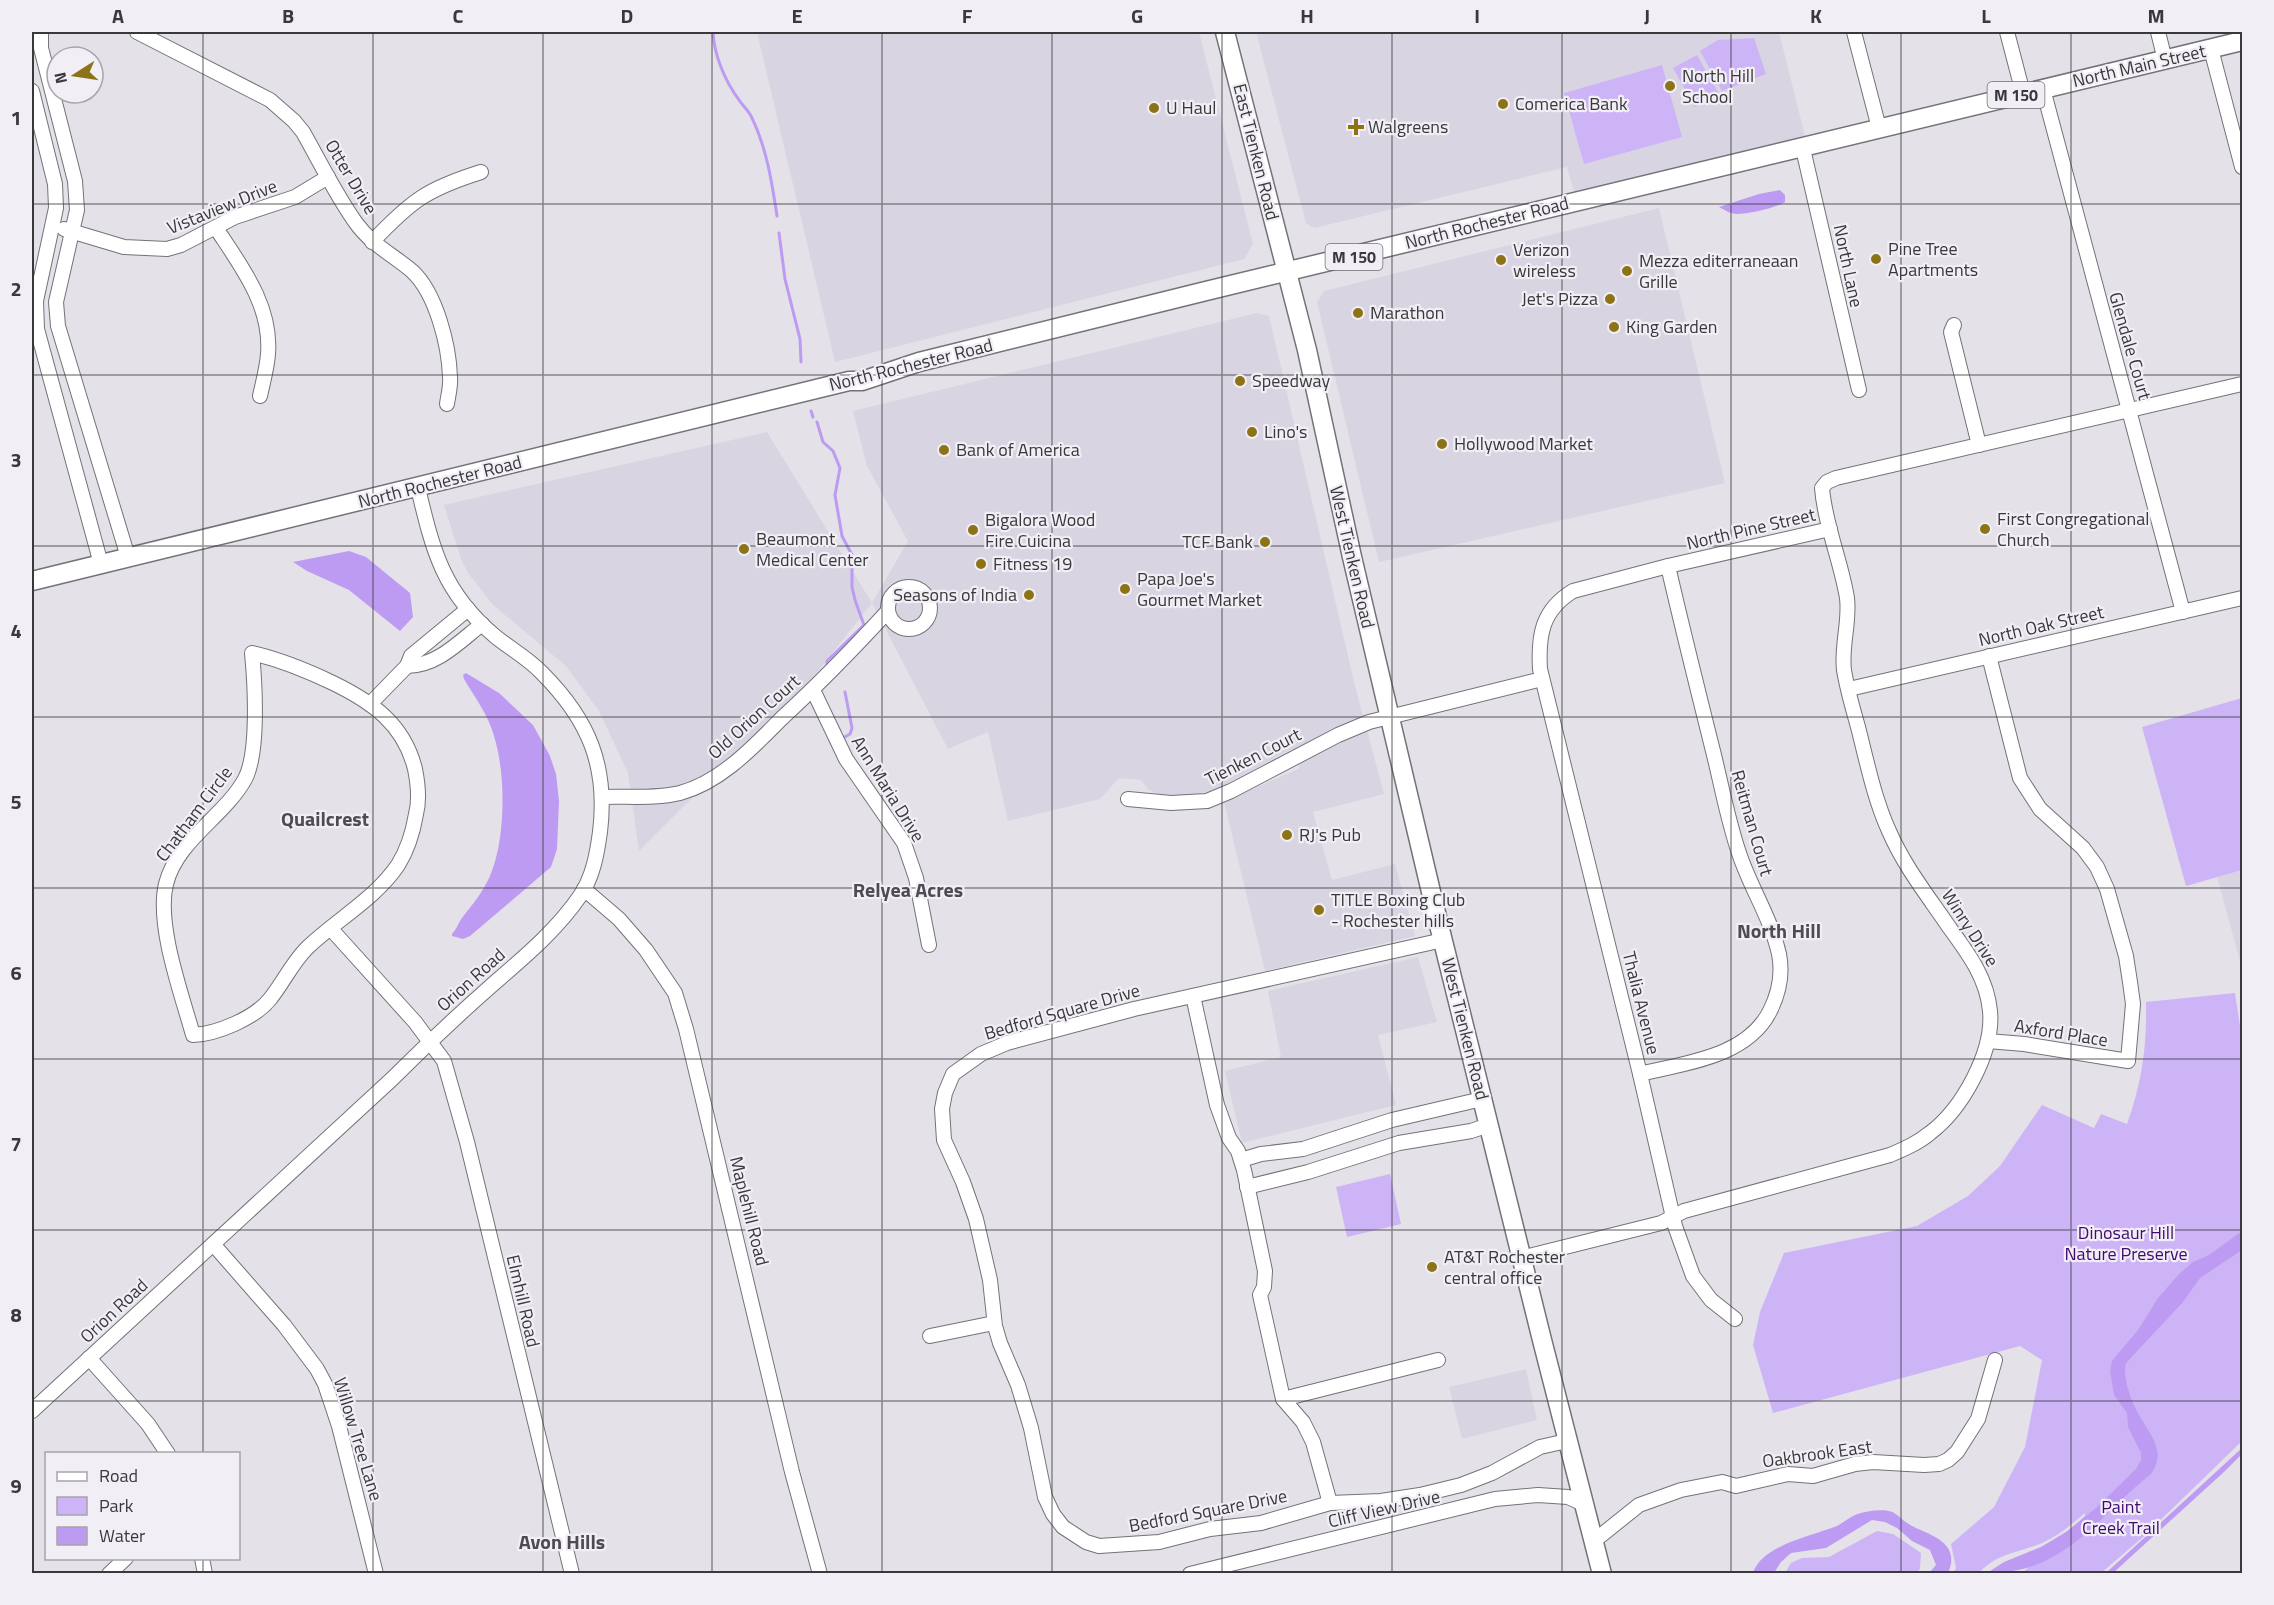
<svg xmlns="http://www.w3.org/2000/svg" width="2274" height="1605" viewBox="0 0 2274 1605" font-family="'Titillium Web',sans-serif">
  <style>
    .built { fill: #d9d4e2 }
    .green { fill: #cdb4f7 }
    .water { fill: #bd9bf2 }
    .lines { fill: none; stroke-linecap: round; stroke-linejoin: round }
    .stream { stroke: #bd9bf2; stroke-width: 3 }
    .minor-casing { stroke: #747278; stroke-width: 16 }
    .major-casing { stroke: #747278; stroke-width: 21 }
    .minor { stroke: #fff; stroke-width: 14 }
    .major { stroke: #fff; stroke-width: 18 }
    .grid { fill: none; stroke: #39383a; stroke-width: 1.5; stroke-opacity: 0.55 }
    .poi-dot { fill: #8d7317; stroke: #f1eef5; stroke-width: 2 }
    .labels { text-anchor: middle; stroke-width: 4.5; stroke-linejoin: round; paint-order: stroke }
    .shield { fill: #f1eef5; stroke: #706f72; stroke-width: 1.5 }
    .shield-label { font-size: 16px; font-weight: bold; fill: #39383a }
    .street-label { font-size: 18px; fill: #39383a; stroke: #f1eef5 }
    .poi-label { font-size: 18px; fill: #39383a; stroke: #f1eef5; text-anchor: start }
    .park-label { font-size: 18px; fill: #410971; stroke: #f1eef5 }
    .neighbourhood-label { font-size: 20px; font-weight: bold; fill: #4e4c52; stroke: #f1eef5 }
    .neatline { fill: none; stroke: #39383a; stroke-width: 2 }
    .grid-label { font-size: 20px; text-anchor: middle; font-weight: bold; fill: #39383a }
  </style>
  <rect width="100%" height="100%" fill="#e4e1e8"/>
  <g class="built">
    <polygon points="757,32 1199,32 1253,244 1244,259 835,362"/>
    <polygon points="1256,32 1779,32 1806,140 1575,195 1567,167 1314,228 1306,223"/>
    <polygon points="1659,208 1725,483 1379,562 1317,302 1324,291"/>
    <polygon points="1257,313 1269,316 1355,686 1384,794 1313,812 1332,880 1395,864 1415,936 1265,971 1224,802 1300,768 1292,749 1217,789 1190,796 1157,795 1148,789 1141,780 1119,778 1100,799 1008,821 988,732 948,749 872,603 815,675 639,851 628,773 599,711 566,666 493,605 468,573 461,559 444,505 767,432 872,603 908,541 867,466 853,411"/>
    <polygon points="2242,870 2242,968 2217,877"/>
    <polygon points="1418,957 1437,1022 1378,1035 1396,1105 1242,1143 1225,1071 1281,1057 1268,991"/>
    <polygon points="1526,1369 1537,1420 1462,1439 1449,1387"/>
  </g>
  <g class="green">
    <polygon points="1754,38 1766,74 1722,91 1700,51 1718,40"/>
    <polygon points="1697,55 1719,94 1695,107 1673,68"/>
    <polygon points="1662,65 1682,137 1584,164 1564,93"/>
    <polygon points="2242,698 2242,870 2186,886 2142,727"/>
    <path d="M2235 993 2242 1040V1441L2143 1537 2101 1573H2022L2085 1516V1513C2072 1524 2058 1536 2042 1543 2018 1553 1997 1553 1979 1573H1953L1956 1568 1951 1544 1994 1507 2025 1447 2042 1360 2020 1346 1773 1413 1753 1345 1760 1312 1784 1253 1917 1226 1968 1196 2000 1166 2042 1105 2094 1128 2101 1114 2127 1124C2142 1082 2147 1047 2146 1002Z"/>
    <polygon points="1390,1174 1401,1224 1347,1237 1336,1187"/>
    <polygon points="1877,1531 1893,1534 1921,1553 1920,1569 1916,1573 1785,1573 1791,1563 1802,1558 1829,1557"/>
  </g>
  <g class="water">
    <path d="M1780 190 1785 195V202C1775 208 1748 214 1737 214 1730 214 1725 210 1719 207L1759 194Z"/>
    <polygon points="349,551 366,557 410,593 413,617 400,631 349,590 307,571 293,562"/>
    <path d="M466 673 499 693 533 725 550 756 556 774 559 801 557 849 551 867 470 936 463 939 452 936V934C457 929 458 923 462 918 472 905 483 892 490 876 506 839 506 774 494 736 488 714 475 698 464 679L463 675Z"/>
    <path d="M2242 1231V1250L2200 1278 2183 1302 2126 1363C2122 1376 2131 1401 2138 1413 2148 1433 2168 1450 2151 1474 2097 1517 2065 1574 1987 1573L2004 1562 2041 1547 2066 1532 2096 1508 2136 1469 2141 1460V1453L2128 1427 2127 1413 2114 1395 2110 1371 2112 1361 2138 1330 2158 1298 2179 1274 2193 1262 2209 1255Z"/>
    <polygon points="2242,1448 2242,1454 2225,1471 2113,1573 2106,1573"/>
    <path d="M1871 1511C1899 1508 1893 1516 1914 1527 1933 1536 1961 1544 1948 1573H1929L1936 1565 1930 1550 1912 1541 1897 1528 1885 1522 1872 1520 1826 1548 1791 1553 1781 1562 1774 1573H1753C1762 1545 1812 1536 1837 1526 1843 1523 1847 1519 1853 1516 1859 1513 1865 1512 1871 1511Z"/>
  </g>
  <g class="lines">
    <g class="stream">
      <path d="M713 32C714 55 725 81 739 100 743 106 749 111 752 118 767 149 772 183 777 216"/>
      <polyline points="779,233 785,279 800,339 801,362"/>
      <polyline points="811,411 813,417"/>
      <polyline points="817,422 823,442 833,451 840,468 835,495 842,536 852,555 852,587 855,600 864,625 827,661 827,665"/>
      <polyline points="843,738 850,734 852,728 845,692"/>
    </g>
    <defs>
      <g id="minor">
        <polyline points="41,32 41,48 75,181 77,210 56,302 58,326 128,557"/>
        <path d="M137 32 270 100 294 121 303 132C320 162 336 195 356 223 371 244 393 255 412 271 436 293 449 345 450 377 451 386 448 396 447 404"/>
        <polyline points="1854,32 1879,128"/>
        <polyline points="2007,32 2023,93"/>
        <polyline points="2158,32 2165,60"/>
        <polyline points="2211,49 2242,167"/>
        <polyline points="2043,89 2183,612"/>
        <polyline points="32,91 55,184 56,208 36,301 37,329 101,564"/>
        <polyline points="1803,149 1859,390"/>
        <path d="M216 228C241 266 272 306 268 354 267 368 263 382 260 396"/>
        <polyline points="64,229 124,247 167,249 181,245 235,217 295,197 328,177"/>
        <path d="M372 242C412 200 427 189 481 172"/>
        <polyline points="1954,325 1951,332 1979,445"/>
        <circle cx="909" cy="608" r="21"/>
        <path d="M252 653C282 660 306 670 333 683 372 702 404 724 415 769 418 784 420 799 416 814 413 832 408 849 398 865 375 899 336 920 307 948 292 963 283 983 270 999 255 1018 217 1034 193 1035 182 995 156 925 166 884 177 840 224 817 245 779 259 753 255 684 252 653Z"/>
        <path d="M407 666C437 666 459 642 482 624"/>
        <polyline points="1849,689 2242,598"/>
        <polyline points="813,690 846,759 904,843 916,878 929,945"/>
        <polyline points="370,704 407,666 411,656 468,609"/>
        <path d="M602 797C627 796 656 799 680 793 721 782 753 747 782 718 819 684 854 648 888 611"/>
        <polyline points="1128,799 1171,803 1207,801 1231,791 1338,735 1369,722 1542,679"/>
        <polyline points="584,889 619,919 646,950 675,993 686,1029 792,1472 820,1574"/>
        <polyline points="331,929 415,1022 444,1061 467,1142 572,1574"/>
        <polyline points="1443,940 1134,1009 1007,1043 981,1054 953,1074 945,1093 942,1109 944,1140 963,1182 976,1219 990,1280 995,1326 1000,1343 1018,1385 1031,1428 1045,1497 1053,1514 1063,1527 1086,1542 1099,1546 1159,1542 1210,1529 1261,1523 1330,1503 1381,1501 1420,1495 1461,1485 1492,1473 1540,1447 1567,1441"/>
        <polyline points="1193,996 1217,1105 1229,1138 1238,1151 1244,1170 1265,1271 1264,1287 1260,1295 1283,1399 1303,1422 1313,1442 1330,1503"/>
        <polyline points="1988,1041 2024,1044 2128,1061 2133,1004 2130,982 2126,956 2107,889 2097,867 2083,848 2040,809 2020,778 1989,656"/>
        <path d="M1640 1074C1685 1063 1747 1057 1770 1011 1779 993 1783 974 1779 954 1771 918 1750 887 1739 853 1727 818 1721 782 1712 747 1697 687 1682 627 1668 566"/>
        <polyline points="1241,1160 1261,1154 1303,1149 1392,1120 1482,1099"/>
        <polyline points="1247,1187 1308,1172 1399,1143 1471,1131 1489,1125"/>
        <polyline points="213,1244 284,1325 317,1369 325,1384 339,1426 376,1574"/>
        <path d="M1521 1258 1661 1223 1684 1211 1890 1155C1904 1149 1918 1143 1930 1133 1962 1109 1994 1052 1990 1011 1987 978 1968 953 1949 927 1928 896 1904 866 1889 831 1874 798 1867 762 1858 727 1853 709 1847 689 1844 670 1841 646 1850 622 1847 598 1841 561 1825 525 1822 488L1827 482 1836 478 2242 384"/>
        <path d="M1735 1319 1711 1300 1693 1276 1675 1226 1640 1074 1540 669C1538 635 1542 610 1573 591L1668 566 1830 529"/>
        <polyline points="930,1336 994,1323"/>
        <polyline points="89,1358 148,1424 168,1454"/>
        <polyline points="1283,1399 1438,1360"/>
        <path d="M32 1411 392 1079C424 1047 457 1016 491 986 523 958 556 931 580 896 593 877 597 854 600 832 608 766 589 720 542 673 529 659 511 649 496 637 443 593 433 551 418 488"/>
        <polyline points="1594,1541 1639,1505 1681,1490 1722,1482 1736,1486 1788,1474 1813,1476 1855,1464 1873,1462 1924,1465 1939,1464 1948,1460 1957,1452 1978,1419 1995,1360"/>
        <polyline points="202,1558 205,1574"/>
        <polyline points="109,1574 126,1558"/>
        <polyline points="1190,1574 1495,1499 1538,1495 1568,1497 1586,1505"/>
      </g>
      <g id="major">
        <polyline points="1225,32 1307,350 1352,557 1436,913 1542,1340 1602,1574"/>
        <polyline points="32,581 849,381 862,381 919,362 1206,291 2242,41"/>
      </g>
    </defs>
    <use href="#minor" class="minor-casing"/>
    <use href="#major" class="major-casing"/>
    <use href="#minor" class="minor"/>
    <use href="#major" class="major"/>
  </g>
  <path class="grid" d="M203 32V1454M373 32V1574M543 32V1574M712 32V1574M882 32V1574M1052 32V1574M1222 32V1574M1392 32V1574M1562 32V1574M1731 32V1574M1901 32V1574M2071 32V1574M32 204H2242M32 375H2242M32 546H2242M32 717H2242M32 888H2242M32 1059H2242M32 1230H2242M32 1401H2242M203 1558V1574"/>
  <g class="poi-dot">
    <circle cx="1670" cy="86" r="6"/>
    <circle cx="1503" cy="104" r="6"/>
    <circle cx="1154" cy="108" r="6"/>
    <path d="M1353 118h6v6h6v6h-6v6h-6v-6h-6v-6h6z"/>
    <circle cx="1876" cy="259" r="6"/>
    <circle cx="1501" cy="260" r="6"/>
    <circle cx="1627" cy="271" r="6"/>
    <circle cx="1610" cy="299" r="6"/>
    <circle cx="1358" cy="313" r="6"/>
    <circle cx="1614" cy="327" r="6"/>
    <circle cx="1240" cy="381" r="6"/>
    <circle cx="1252" cy="432" r="6"/>
    <circle cx="1442" cy="444" r="6"/>
    <circle cx="944" cy="450" r="6"/>
    <circle cx="1985" cy="529" r="6"/>
    <circle cx="973" cy="530" r="6"/>
    <circle cx="1265" cy="542" r="6"/>
    <circle cx="744" cy="549" r="6"/>
    <circle cx="981" cy="564" r="6"/>
    <circle cx="1125" cy="589" r="6"/>
    <circle cx="1029" cy="595" r="6"/>
    <circle cx="1287" cy="835" r="6"/>
    <circle cx="1319" cy="910" r="6"/>
    <circle cx="1432" cy="1267" r="6"/>
  </g>
  <g class="labels">
    <g class="shield">
      <rect x="1987.5" y="82" width="57" height="26" rx="4.5"/>
      <rect x="1325.5" y="244" width="57" height="26" rx="4.5"/>
    </g>
    <g class="shield-label">
      <text x="2016" y="101">M 150</text>
      <text x="1354" y="263">M 150</text>
    </g>
    <g class="street-label">
      <text transform="translate(2139 66) rotate(-13)" y="6">North Main Street</text>
      <text transform="translate(1256 152) rotate(76)" y="6">East Tienken Road</text>
      <text transform="translate(351 177) rotate(59)" y="6">Otter Drive</text>
      <text transform="translate(222 207) rotate(-22)" y="6">Vistaview Drive</text>
      <text transform="translate(1487 223) rotate(-14)" y="6">North Rochester Road</text>
      <text transform="translate(1848 266) rotate(78)" y="6">North Lane</text>
      <text transform="translate(2130 346) rotate(74)" y="6">Glendale Court</text>
      <text transform="translate(911 365) rotate(-14)" y="6">North Rochester Road</text>
      <text transform="translate(440 482) rotate(-14)" y="6">North Rochester Road</text>
      <text transform="translate(1751 529) rotate(-13)" y="6">North Pine Street</text>
      <text transform="translate(1352 557) rotate(77)" y="6">West Tienken Road</text>
      <text transform="translate(2041 626) rotate(-13)" y="6">North Oak Street</text>
      <text transform="translate(754 717) rotate(-42)" y="6">Old Orion Court</text>
      <text transform="translate(1253 757) rotate(-27)" y="6">Tienken Court</text>
      <text transform="translate(888 789) rotate(58)" y="6">Ann Maria Drive</text>
      <text transform="translate(194 814) rotate(-53)" y="6">Chatham Circle</text>
      <text transform="translate(1752 823) rotate(74)" y="6">Reitman Court</text>
      <text transform="translate(1970 928) rotate(57)" y="6">Winry Drive</text>
      <text transform="translate(471 980) rotate(-42)" y="6">Orion Road</text>
      <text transform="translate(1641 1003) rotate(76)" y="6">Thalia Avenue</text>
      <text transform="translate(1062 1012) rotate(-16)" y="6">Bedford Square Drive</text>
      <text transform="translate(1465 1029) rotate(76)" y="6">West Tienken Road</text>
      <text transform="translate(2061 1033) rotate(9)" y="6">Axford Place</text>
      <text transform="translate(749 1211) rotate(76)" y="6">Maplehill Road</text>
      <text transform="translate(523 1301) rotate(77)" y="6">Elmhill Road</text>
      <text transform="translate(114 1311) rotate(-43)" y="6">Orion Road</text>
      <text transform="translate(358 1439) rotate(73)" y="6">Willow Tree Lane</text>
      <text transform="translate(1817 1454) rotate(-8)" y="6">Oakbrook East</text>
      <text transform="translate(1384 1509) rotate(-13)" y="6">Cliff View Drive</text>
      <text transform="translate(1208 1511) rotate(-11)" y="6">Bedford Square Drive</text>
    </g>
    <g class="poi-label">
      <text x="1682" y="82">North Hill<tspan x="1682" dy="21">School</tspan></text>
      <text x="1515" y="110">Comerica Bank</text>
      <text x="1166" y="114">U Haul</text>
      <text x="1368" y="133">Walgreens</text>
      <text x="1888" y="255">Pine Tree<tspan x="1888" dy="21">Apartments</tspan></text>
      <text x="1513" y="256">Verizon<tspan x="1513" dy="21">wireless</tspan></text>
      <text x="1639" y="267">Mezza editerraneaan<tspan x="1639" dy="21">Grille</tspan></text>
      <text x="1598" y="305" text-anchor="end">Jet's Pizza</text>
      <text x="1370" y="319">Marathon</text>
      <text x="1626" y="333">King Garden</text>
      <text x="1252" y="387">Speedway</text>
      <text x="1264" y="438">Lino's</text>
      <text x="1454" y="450">Hollywood Market</text>
      <text x="956" y="456">Bank of America</text>
      <text x="1997" y="525">First Congregational<tspan x="1997" dy="21">Church</tspan></text>
      <text x="985" y="526">Bigalora Wood<tspan x="985" dy="21">Fire Cuicina</tspan></text>
      <text x="756" y="545">Beaumont<tspan x="756" dy="21">Medical Center</tspan></text>
      <text x="1253" y="548" text-anchor="end">TCF Bank</text>
      <text x="993" y="570">Fitness 19</text>
      <text x="1137" y="585">Papa Joe's<tspan x="1137" dy="21">Gourmet Market</tspan></text>
      <text x="1017" y="601" text-anchor="end">Seasons of India</text>
      <text x="1299" y="841">RJ's Pub</text>
      <text x="1331" y="906">TITLE Boxing Club<tspan x="1331" dy="21">- Rochester hills</tspan></text>
      <text x="1444" y="1263">AT&amp;T Rochester<tspan x="1444" dy="21">central office</tspan></text>
    </g>
    <g class="park-label">
      <text x="2126" y="1239">Dinosaur Hill<tspan x="2126" dy="21">Nature Preserve</tspan></text>
      <text x="2121" y="1513">Paint<tspan x="2121" dy="21">Creek Trail</tspan></text>
    </g>
    <g class="neighbourhood-label">
      <text x="325" y="826">Quailcrest</text>
      <text x="908" y="897">Relyea Acres</text>
      <text x="1779" y="938">North Hill</text>
      <text x="562" y="1549">Avon Hills</text>
    </g>
  </g>
  <rect width="2274" height="1605" fill="none" stroke="#f1eef5" stroke-width="66"/>
  <rect x="45" y="1452" width="195" height="108" fill="#f1eef5" stroke="#a7a5aa" stroke-width="1.5"/>
  <rect x="57" y="1472" width="30" height="9" fill="#ffffff" stroke="#a7a5aa" stroke-width="1.5"/>
  <text x="99" y="1482" font-size="18" fill="#39383a">Road</text>
  <rect x="57" y="1497" width="30" height="18" fill="#cdb4f7" stroke="#a7a5aa" stroke-width="1.5"/>
  <text x="99" y="1512" font-size="18" fill="#39383a">Park</text>
  <rect x="57" y="1527" width="30" height="18" fill="#bd9bf2" stroke="#a7a5aa" stroke-width="1.5"/>
  <text x="99" y="1542" font-size="18" fill="#39383a">Water</text>
  <g transform="translate(75 75) rotate(258)"><circle r="28" fill="#f1eef5" stroke="#a7a5aa" stroke-width="1.5"/>
  <path d="M0-4.5L10 22L0 15L-10 22Z" fill="#8d7317"/>
  <text y="-9" font-size="16" font-weight="bold" text-anchor="middle" fill="#39383a">N</text>
  </g>
  <rect x="33" y="33" width="2208" height="1539" class="neatline"/>
  <g class="grid-label">
    <text x="118" y="23">A</text>
    <text x="288" y="23">B</text>
    <text x="458" y="23">C</text>
    <text x="627" y="23">D</text>
    <text x="797" y="23">E</text>
    <text x="967" y="23">F</text>
    <text x="1137" y="23">G</text>
    <text x="1307" y="23">H</text>
    <text x="1477" y="23">I</text>
    <text x="1647" y="23">J</text>
    <text x="1816" y="23">K</text>
    <text x="1986" y="23">L</text>
    <text x="2156" y="23">M</text>
    <text x="16" y="125">1</text>
    <text x="16" y="296">2</text>
    <text x="16" y="467">3</text>
    <text x="16" y="638">4</text>
    <text x="16" y="809">5</text>
    <text x="16" y="980">6</text>
    <text x="16" y="1151">7</text>
    <text x="16" y="1322">8</text>
    <text x="16" y="1493">9</text>
  </g>
</svg>
